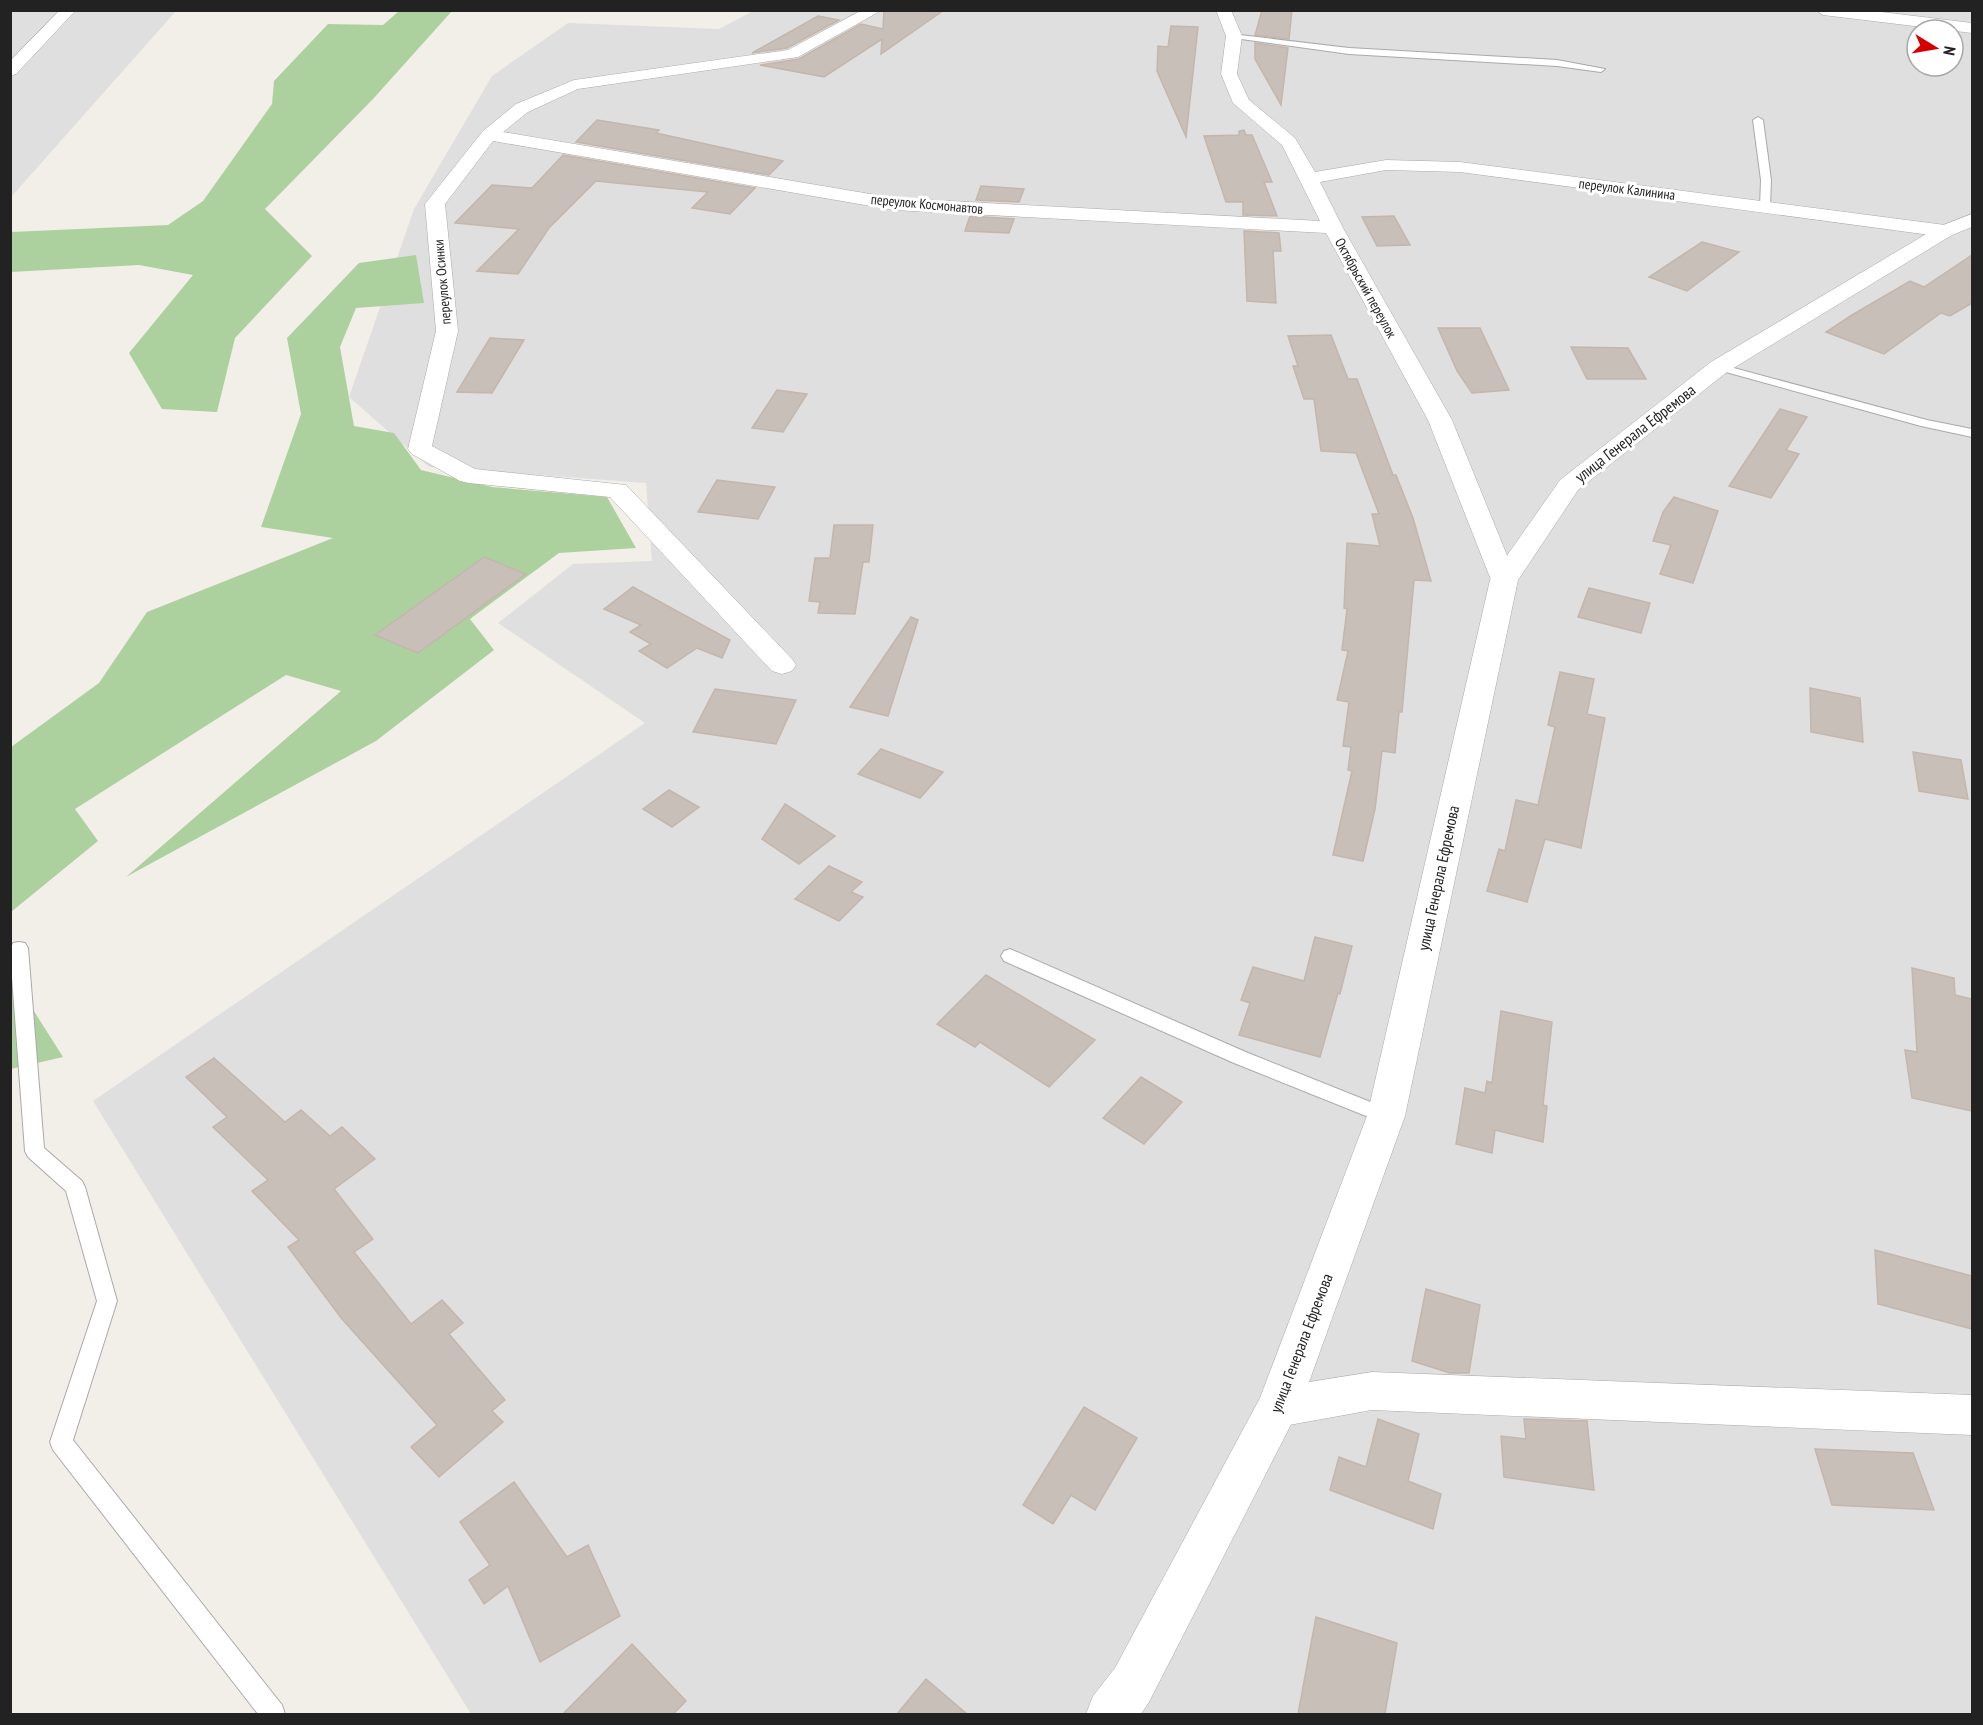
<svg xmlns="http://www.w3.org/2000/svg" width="1983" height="1725" viewBox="0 0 1983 1725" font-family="'PT Sans Narrow',sans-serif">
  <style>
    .residential { fill: #e0dfdf; fill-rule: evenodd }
    .forest { fill: #add19e }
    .building { fill: #c7bfb8; stroke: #c4b6ab; stroke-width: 1.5 }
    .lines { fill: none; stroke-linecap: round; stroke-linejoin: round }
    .service-casing { stroke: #a9a9a9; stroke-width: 2 }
    .minor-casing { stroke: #a9a9a9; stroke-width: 1 }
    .tertiary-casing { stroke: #a9a9a9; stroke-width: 1 }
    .service { fill: #fff; fill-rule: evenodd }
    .minor { fill: #fff; fill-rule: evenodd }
    .tertiary { fill: #fff; fill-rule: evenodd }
    .labels { text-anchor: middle; stroke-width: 6; stroke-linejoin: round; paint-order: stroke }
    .far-street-label { font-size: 14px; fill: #222; stroke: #fff }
    .street-label { font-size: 16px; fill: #222; stroke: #fff }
  </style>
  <rect width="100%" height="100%" fill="#f2efe9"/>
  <g class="residential">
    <path d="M755 10 1972 11V1714H471L93 1101 645 723 498 623 573 564 652 561 646 483 429 467 349 397 414 209 492 76 568 23 719 29ZM1917 30H1953V66H1917Z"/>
    <polygon points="11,11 176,11 11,197"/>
  </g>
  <g class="forest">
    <polygon points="399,11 452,11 373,99 265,209 312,256 235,338 217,412 162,409 129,353 193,275 139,265 11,272 11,232 168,225 203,201 272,104 274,81 328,24 383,25"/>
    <polygon points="416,255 424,303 356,308 340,347 354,426 394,433 421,470 492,487 607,497 636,548 559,553 470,619 494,650 376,741 126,877 341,691 286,675 75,809 98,841 11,912 11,747 99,683 147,612 333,538 261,527 301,414 287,338 359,263"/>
    <polygon points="11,975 63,1057 11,1069"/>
  </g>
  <g class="building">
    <polygon points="884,10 944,10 881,54 882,39 824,77 760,65 799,59 861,24 883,29"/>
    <polygon points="1262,10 1292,10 1289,39 1255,35"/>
    <polygon points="818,16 839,20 787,48 752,53"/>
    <polygon points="1171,26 1198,27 1186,137 1157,71 1158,46 1168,47"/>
    <polygon points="1255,43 1288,48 1281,105 1255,59"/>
    <polygon points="597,120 659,130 656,133 783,161 769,175 576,142"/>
    <polygon points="1244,130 1246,135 1252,135 1272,182 1264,182 1277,216 1243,215 1243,202 1226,202 1204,136 1239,135 1239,131"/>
    <polygon points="563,155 755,188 730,214 692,208 708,192 596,181 549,228 518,274 477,271 519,229 455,223 492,185 532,188"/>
    <polygon points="981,186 1024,189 1019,202 976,200"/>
    <polygon points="970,216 1014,219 1009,233 965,231"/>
    <polygon points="1394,216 1410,245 1377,246 1362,217"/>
    <polygon points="1244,231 1279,233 1281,251 1273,251 1276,303 1247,301"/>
    <polygon points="1702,242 1739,252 1687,291 1649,277"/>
    <polygon points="1972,255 1972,303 1950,316 1941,313 1884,354 1826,332 1852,315 1910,281 1924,287"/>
    <polygon points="1438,328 1480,328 1509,390 1472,393 1457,371"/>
    <polygon points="1331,335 1348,379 1357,379 1393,475 1396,475 1413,518 1431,581 1414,580 1402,712 1399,712 1395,753 1382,751 1375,809 1363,861 1333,855 1352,771 1348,770 1351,747 1343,746 1349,702 1337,700 1348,651 1342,650 1347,609 1344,608 1347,543 1380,546 1372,514 1379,514 1356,453 1321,451 1314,399 1304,399 1293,366 1298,366 1288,336"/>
    <polygon points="490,338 524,340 492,393 457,392"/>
    <polygon points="1571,347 1628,348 1646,379 1587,379"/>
    <polygon points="777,390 807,394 783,432 752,428"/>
    <polygon points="1780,409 1807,417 1786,450 1799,454 1771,498 1729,486"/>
    <polygon points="717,480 775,487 758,519 698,512"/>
    <polygon points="1674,497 1718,511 1693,583 1660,574 1671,545 1653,541 1663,512"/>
    <polygon points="834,525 873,525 869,562 863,562 855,614 818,613 820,602 809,601 815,558 830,558"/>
    <polygon points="484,557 526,574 418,653 375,635"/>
    <polygon points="633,587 730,640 722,658 697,648 667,668 639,651 651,644 630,632 641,625 604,609"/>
    <polygon points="1589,588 1650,603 1641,633 1578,617"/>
    <polygon points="911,617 918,620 888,716 850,707"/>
    <polygon points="1560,672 1594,679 1587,714 1605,718 1581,848 1545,839 1527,902 1487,891 1499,849 1505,851 1516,800 1538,805 1555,727 1548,725"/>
    <polygon points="1810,688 1860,698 1863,742 1811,732"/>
    <polygon points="715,689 796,700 776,744 693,732"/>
    <polygon points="881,749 943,772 920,798 858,774"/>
    <polygon points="1913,752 1961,760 1968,799 1919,791"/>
    <polygon points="669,790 699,807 672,827 643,809"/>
    <polygon points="785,804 835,836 799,864 762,839"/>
    <polygon points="829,866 862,882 851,892 863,897 839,921 795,899"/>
    <polygon points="1315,937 1352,946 1340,994 1338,993 1320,1057 1239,1035 1250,1003 1241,1000 1253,967 1304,981"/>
    <polygon points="1912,968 1954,978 1955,995 1972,999 1972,1111 1912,1098 1905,1050 1917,1052"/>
    <polygon points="986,975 1095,1040 1049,1087 980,1042 975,1047 937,1024"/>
    <polygon points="1501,1011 1552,1022 1543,1105 1547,1106 1543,1142 1495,1130 1492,1153 1456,1144 1465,1088 1485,1093 1487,1081 1492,1083"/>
    <polygon points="214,1058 285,1122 301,1110 330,1136 342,1127 375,1159 334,1189 373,1239 354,1252 411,1324 442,1300 463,1323 449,1334 505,1400 492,1411 503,1422 439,1477 411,1447 437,1425 342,1319 288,1247 299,1240 252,1191 268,1180 213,1127 227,1117 186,1077"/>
    <polygon points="1141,1077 1182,1102 1144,1144 1103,1118"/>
    <polygon points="1875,1250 1972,1276 1972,1329 1878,1304"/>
    <polygon points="1426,1289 1480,1305 1469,1373 1450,1373 1412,1361"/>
    <polygon points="1084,1407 1137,1438 1095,1510 1071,1495 1053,1524 1023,1505"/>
    <polygon points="1378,1419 1419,1434 1408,1481 1441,1494 1433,1529 1330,1490 1339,1457 1366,1467"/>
    <polygon points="1524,1419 1587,1421 1594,1490 1504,1477 1501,1436 1526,1439"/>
    <polygon points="1815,1449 1913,1453 1934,1510 1832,1505"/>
    <polygon points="514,1482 567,1557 588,1545 620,1616 540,1662 508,1586 484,1604 469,1580 490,1565 460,1522"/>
    <polygon points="1316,1617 1397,1643 1385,1714 1298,1714"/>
    <polygon points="632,1644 686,1701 673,1714 563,1714"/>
    <polygon points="926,1679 967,1714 897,1714"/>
  </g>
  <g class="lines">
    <defs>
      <g id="service">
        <polygon points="1231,34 1349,48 1557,60 1605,69 1601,72 1557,66 1349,54 1234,38 1230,36"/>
        <polygon points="1758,117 1763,120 1771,180 1770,207 1765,210 1760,207 1761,180 1753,120"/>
        <polygon points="1719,364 1927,420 1972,429 1972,437 1921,426 1715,369 1715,365"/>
        <polygon points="19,942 25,943 28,948 44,1148 82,1181 85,1187 117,1301 73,1440 282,1705 285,1714 258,1714 53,1450 50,1442 97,1301 66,1191 28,1157 25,1151 10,950 13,943"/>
        <polygon points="1010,949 1248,1053 1393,1111 1396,1116 1393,1121 1386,1124 1234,1063 1004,961 1001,956 1004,951"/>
      </g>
      <g id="minor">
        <polygon points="60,10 76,10 16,74 10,76 10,61"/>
        <polygon points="862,10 882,10 798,57 578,89 528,112 503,132 894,198 1320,221 1282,145 1233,103 1221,74 1226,36 1216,10 1231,10 1242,36 1237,74 1249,100 1295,138 1315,172 1386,160 1460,162 1945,225 1952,227 1955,231 1952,235 1945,237 1460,172 1386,170 1320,182 1343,228 1452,420 1517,580 1513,586 1504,588 1495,586 1491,580 1428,420 1326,233 894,210 493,141 445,204 458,331 432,446 475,469 626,485 792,659 796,665 792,671 782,674 772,671 610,497 469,483 460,481 412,454 408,449 436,331 425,204 483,131 516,104 574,80 788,50"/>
        <polygon points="1816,10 1865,10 1972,23 1972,33 1823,15"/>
        <polygon points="1372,1372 1972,1395 1972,1435 1372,1410 1278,1427 1263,1421 1257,1407 1263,1393 1278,1387"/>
      </g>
      <polygon id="tertiary" points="1972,214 1972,227 1952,235 1727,372 1578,490 1518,580 1405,1116 1300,1407 1149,1702 1141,1714 1086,1714 1093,1696 1115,1668 1260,1398 1367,1116 1490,580 1560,480 1711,362 1938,227"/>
    </defs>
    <use href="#service" class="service-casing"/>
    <use href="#minor" class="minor-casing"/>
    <use href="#tertiary" class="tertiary-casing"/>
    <use href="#service" class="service"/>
    <use href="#minor" class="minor"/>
    <use href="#tertiary" class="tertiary"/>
  </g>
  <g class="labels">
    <g class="far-street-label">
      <text transform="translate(1627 189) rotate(7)" y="5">переулок Калинина</text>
      <text transform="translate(927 204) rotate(5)" y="5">переулок Космонавтов</text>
      <text transform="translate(442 282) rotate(-95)" y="5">переулок Осинки</text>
      <text transform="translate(1366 288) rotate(61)" y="5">Октябрьский переулок</text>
    </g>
    <g class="street-label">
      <text transform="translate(1635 433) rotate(-38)" y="6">улица Генерала Ефремова</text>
      <text transform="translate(1438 878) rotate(-78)" y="6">улица Генерала Ефремова</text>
      <text transform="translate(1301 1343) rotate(-69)" y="6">улица Генерала Ефремова</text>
    </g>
  </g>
  <rect width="1983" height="1725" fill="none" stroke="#222222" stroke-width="24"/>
  <g transform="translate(1935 48) rotate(101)"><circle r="28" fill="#ffffff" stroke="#a7a7a7" stroke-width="1.5"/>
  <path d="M0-4.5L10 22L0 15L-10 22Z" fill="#d40000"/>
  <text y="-9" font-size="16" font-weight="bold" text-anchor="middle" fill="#222222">N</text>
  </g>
</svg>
